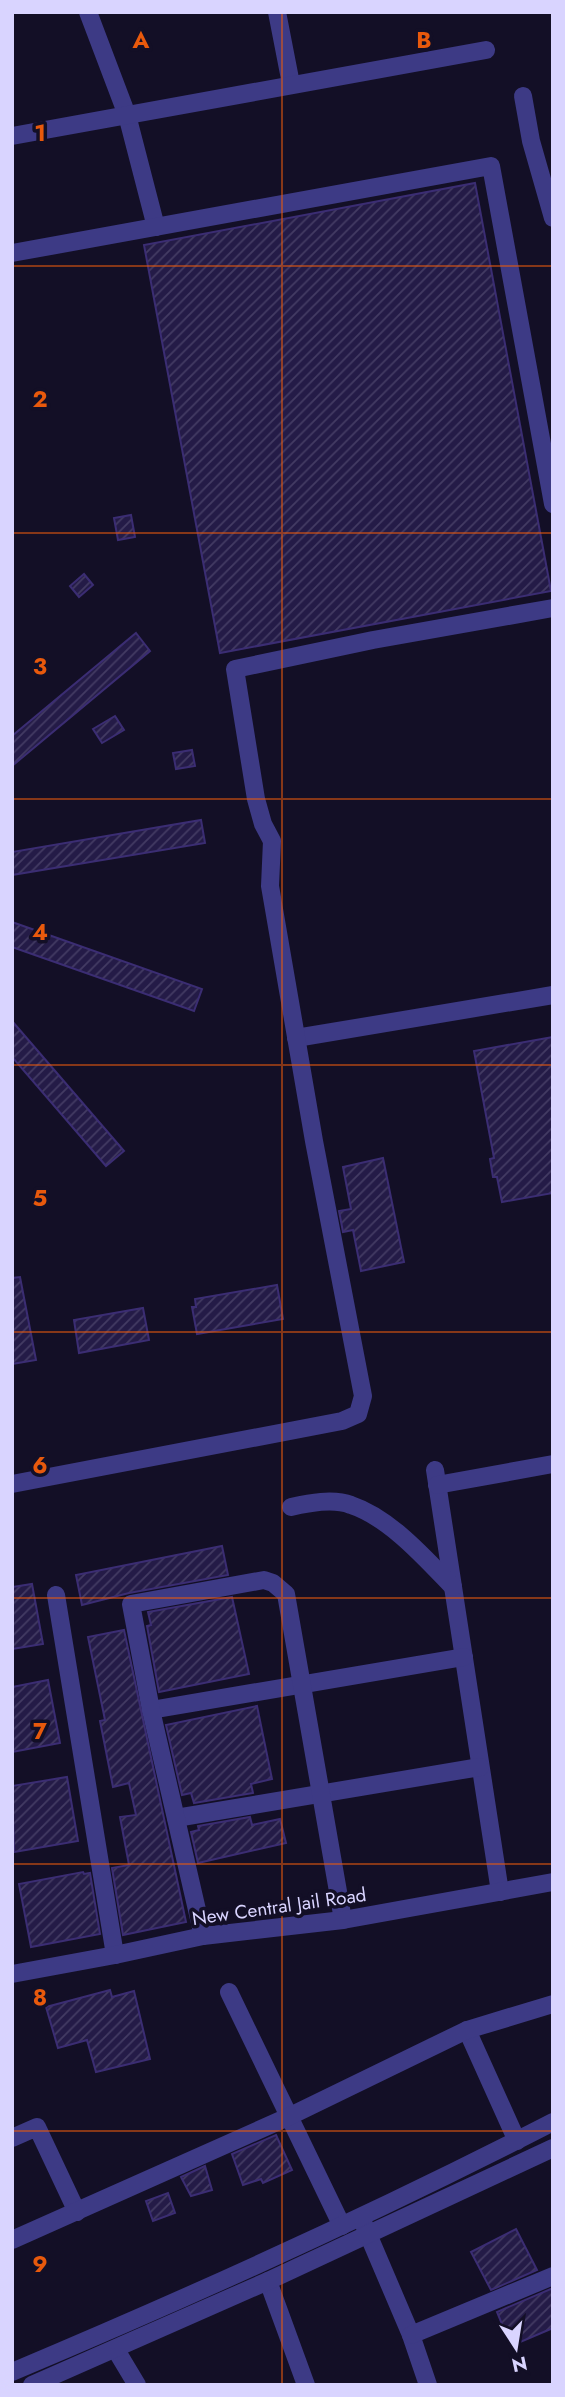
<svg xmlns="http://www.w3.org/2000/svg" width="565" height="2397" viewBox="0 0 565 2397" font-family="Jost,sans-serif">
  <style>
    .building { fill: url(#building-hatch); stroke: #3b2d73; stroke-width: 2 }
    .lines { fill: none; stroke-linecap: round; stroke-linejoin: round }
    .minor { stroke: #3d3a85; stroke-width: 18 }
    .tertiary { stroke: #3d3a85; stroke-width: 18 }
    .grid { fill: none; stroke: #e8590c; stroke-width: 2; stroke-opacity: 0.55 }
    .labels { text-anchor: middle; stroke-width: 7; stroke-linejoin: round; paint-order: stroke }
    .street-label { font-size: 19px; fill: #d9d4ff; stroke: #130f26 }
    .grid-label { font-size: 23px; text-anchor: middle; font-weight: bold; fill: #e8590c; stroke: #130f26; stroke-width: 7; stroke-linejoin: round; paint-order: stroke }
  </style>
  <defs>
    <pattern id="building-hatch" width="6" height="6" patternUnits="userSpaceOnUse" patternTransform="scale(1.75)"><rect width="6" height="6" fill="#241b47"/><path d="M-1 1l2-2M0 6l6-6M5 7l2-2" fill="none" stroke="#433b63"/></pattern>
  </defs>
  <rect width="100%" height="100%" fill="#130f26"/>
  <g class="building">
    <polygon points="475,183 551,591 220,653 144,245"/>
    <polygon points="131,515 135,537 118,540 114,518"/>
    <polygon points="84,574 93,585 79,597 70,586"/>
    <polygon points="136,633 150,651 12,766 12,736"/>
    <polygon points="115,716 124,730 102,743 93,729"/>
    <polygon points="192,750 195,766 176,769 173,753"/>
    <polygon points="201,820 205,843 12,875 12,852"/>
    <polygon points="12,922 202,989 194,1011 12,947"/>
    <polygon points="12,1021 124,1151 106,1166 12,1057"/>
    <polygon points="553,1037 553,1193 502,1202 497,1177 493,1177 490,1159 494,1158 474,1051"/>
    <polygon points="383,1158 404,1262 361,1271 353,1230 343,1232 339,1211 351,1209 343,1167"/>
    <polygon points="20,1277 36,1360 12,1364 12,1278"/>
    <polygon points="277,1285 283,1319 197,1334 192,1307 196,1307 195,1299"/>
    <polygon points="143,1308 149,1340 79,1353 74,1320"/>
    <polygon points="222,1546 228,1575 129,1593 82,1605 76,1575"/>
    <polygon points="32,1584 43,1644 12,1649 12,1587"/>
    <polygon points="232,1597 249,1674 159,1692 147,1626 151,1625 148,1612"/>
    <polygon points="124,1630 186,1922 123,1935 112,1868 129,1865 120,1817 136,1815 129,1783 113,1787 100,1721 105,1720 88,1637"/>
    <polygon points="48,1680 60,1743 12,1752 12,1687"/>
    <polygon points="257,1706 272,1779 251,1784 253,1793 194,1803 191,1793 182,1795 166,1725"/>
    <polygon points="67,1777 78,1841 14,1852 12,1786"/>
    <polygon points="250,1817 252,1825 280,1819 286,1843 198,1863 191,1832 199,1830 198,1826"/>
    <polygon points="83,1872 84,1874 90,1873 100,1934 31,1947 19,1884"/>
    <polygon points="110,1990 112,1997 134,1991 150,2059 96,2072 87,2040 58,2048 46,2007"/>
    <polygon points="276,2135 292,2170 263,2183 261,2179 243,2185 232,2154"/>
    <polygon points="205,2166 212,2190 191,2196 181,2177"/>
    <polygon points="168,2193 175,2213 153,2221 146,2201"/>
    <polygon points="516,2229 537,2270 491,2290 471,2252"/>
    <polygon points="553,2288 553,2328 511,2346 497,2312"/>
  </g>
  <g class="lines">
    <g class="minor">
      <polyline points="88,12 127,115 156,227"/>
      <polyline points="277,12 291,84"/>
      <polyline points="523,96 531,141 553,218"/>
      <polyline points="12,136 486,50"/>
      <polyline points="12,253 491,166 553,504"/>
      <polyline points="296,1038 553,995"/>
      <polyline points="435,1470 500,1892"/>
      <polyline points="12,1484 342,1421 358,1414 363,1396 314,1141 270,886 272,841 263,824 256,799 235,669 373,640 553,608"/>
      <polyline points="437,1485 553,1464"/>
      <path d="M291 1507C309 1503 333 1498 351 1505 390 1518 425 1558 453 1587"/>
      <polyline points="56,1595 115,1955"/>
      <polyline points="151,1710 464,1657"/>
      <polyline points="176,1818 480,1767"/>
      <polyline points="203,1936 151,1710 131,1604 264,1580 273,1583 286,1594 343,1920"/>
      <polyline points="12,1974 115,1955 203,1936 343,1920 553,1882"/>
      <polyline points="229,1992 342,2226"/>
      <polyline points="467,2030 517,2141"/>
      <polyline points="12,2138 37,2127 77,2212"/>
      <polyline points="362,2220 411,2335 428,2385"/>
      <polyline points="12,2240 288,2117 467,2030 553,2004"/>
      <polyline points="268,2281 306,2385"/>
      <polyline points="411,2335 553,2276"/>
      <polyline points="116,2350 137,2385"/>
    </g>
    <g class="tertiary">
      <path d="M12 2372C195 2295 376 2213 553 2122"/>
      <polyline points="32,2385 268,2281 553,2148"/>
    </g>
  </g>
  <path class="grid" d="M282 12V2385M12 266H553M12 533H553M12 799H553M12 1065H553M12 1332H553M12 1598H553M12 1864H553M12 2131H553"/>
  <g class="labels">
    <g class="street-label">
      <text transform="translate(279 1906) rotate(-8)" y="7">New Central Jail Road</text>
    </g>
  </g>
  <g class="grid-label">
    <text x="141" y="48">A</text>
    <text x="424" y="48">B</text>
    <text x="40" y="141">1</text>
    <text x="40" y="407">2</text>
    <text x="40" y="674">3</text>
    <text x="40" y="940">4</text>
    <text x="40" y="1206">5</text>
    <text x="40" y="1473">6</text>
    <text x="40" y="1739">7</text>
    <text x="40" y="2005">8</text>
    <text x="40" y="2272">9</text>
  </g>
  <rect width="565" height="2397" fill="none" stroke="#d9d4ff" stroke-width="28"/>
  <g transform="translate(516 2348) rotate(168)" stroke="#130f26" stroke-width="5" paint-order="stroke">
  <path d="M0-5L12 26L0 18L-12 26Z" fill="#d9d4ff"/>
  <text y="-10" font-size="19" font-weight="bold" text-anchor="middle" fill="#d9d4ff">N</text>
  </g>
</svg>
